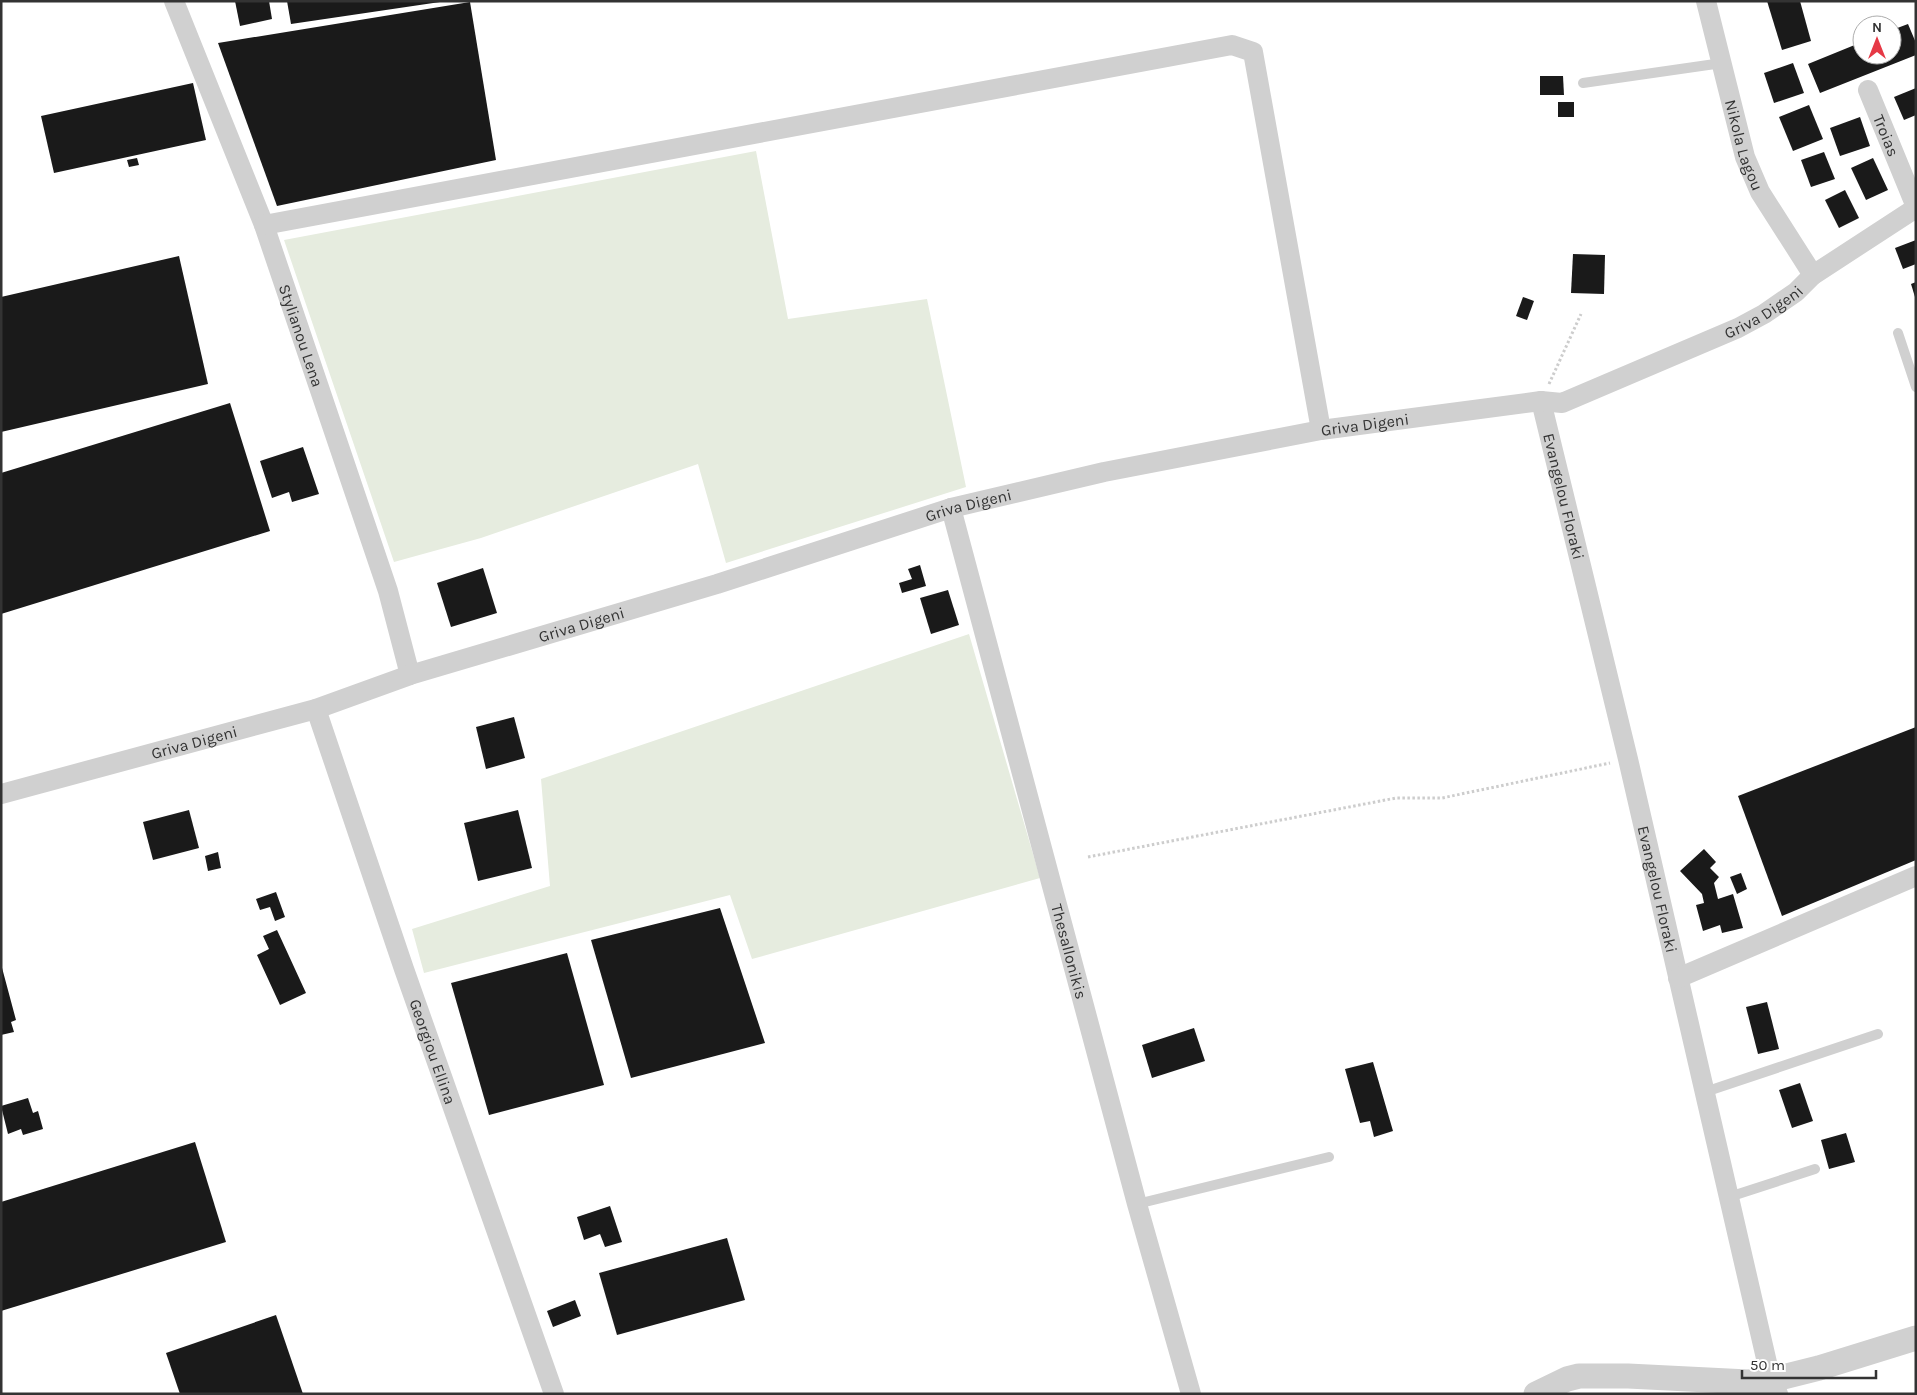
<svg xmlns="http://www.w3.org/2000/svg" width="1917" height="1395" viewBox="0 0 1917 1395" font-family="Karla,sans-serif">
  <style>
    .green { fill: #e6ecdf }
    .building { fill: #1a1a1a }
    .lines { fill: none; stroke-linecap: round; stroke-linejoin: round }
    .path { stroke: #cdcdcd; stroke-width: 3; stroke-dasharray: 2.5 2.5; stroke-linecap: butt }
    .service { stroke: #d0d0d0; stroke-width: 10 }
    .minor { stroke: #d0d0d0; stroke-width: 20 }
    .tertiary { stroke: #d0d0d0; stroke-width: 25 }
    .labels { text-anchor: middle; stroke-width: 5; stroke-linejoin: round; paint-order: stroke }
    .street-label { font-size: 16px; fill: #333; stroke: #fff }
  </style>
  <rect width="100%" height="100%" fill="#fff"/>
  <g class="green">
    <polygon points="756,151 788,319 927,299 966,487 726,563 698,464 481,538 394,562 284,240"/>
    <polygon points="969,634 1040,878 752,959 730,895 424,973 412,929 550,886 541,779"/>
  </g>
  <g class="building">
    <polygon points="235,1 269,1 272,19 240,26"/>
    <polygon points="287,1 440,1 440,2 291,24"/>
    <polygon points="1767,1 1800,1 1811,41 1782,50"/>
    <polygon points="470,2 496,160 277,206 218,43"/>
    <polygon points="1908,24 1916,43 1916,55 1820,93 1808,64 1862,42 1862,55 1892,55 1892,30"/>
    <polygon points="1793,63 1804,93 1774,103 1764,73"/>
    <polygon points="1540,76 1563,76 1564,95 1540,95"/>
    <polygon points="193,83 206,140 54,173 41,116"/>
    <polygon points="1916,88 1916,115 1904,120 1894,97"/>
    <rect x="1558" y="102" width="16" height="15"/>
    <polygon points="1809,105 1823,139 1793,151 1779,117"/>
    <polygon points="1860,117 1870,146 1840,156 1830,128"/>
    <polygon points="1824,152 1835,179 1811,187 1801,160"/>
    <polygon points="137,158 139,165 129,167 127,160"/>
    <polygon points="1873,158 1888,190 1866,200 1851,168"/>
    <polygon points="1845,190 1859,218 1839,228 1825,200"/>
    <polygon points="1916,240 1916,264 1903,269 1895,248"/>
    <polygon points="1573,254 1605,255 1604,294 1571,293"/>
    <polygon points="179,256 208,384 1,432 1,297"/>
    <polygon points="1916,282 1916,297 1915,297 1911,284"/>
    <polygon points="1523,297 1534,301 1527,320 1516,316"/>
    <polygon points="230,403 270,531 1,614 1,473"/>
    <polygon points="303,447 319,494 292,502 289,492 272,498 260,461"/>
    <polygon points="920,565 926,586 902,593 899,583 912,579 908,569"/>
    <polygon points="483,568 497,613 451,627 437,583"/>
    <polygon points="948,590 959,625 931,634 920,598"/>
    <polygon points="514,717 525,758 486,769 476,727"/>
    <polygon points="1916,727 1916,860 1782,916 1738,796"/>
    <polygon points="189,810 199,848 153,860 143,822"/>
    <polygon points="518,810 532,868 478,881 464,823"/>
    <polygon points="1704,849 1716,862 1710,868 1719,877 1714,883 1718,899 1733,894 1743,928 1722,933 1720,925 1703,931 1696,905 1704,903 1702,894 1680,871"/>
    <polygon points="218,852 221,868 208,871 205,856"/>
    <polygon points="1741,873 1747,889 1737,894 1730,877"/>
    <polygon points="276,892 285,917 275,921 270,907 260,910 256,899"/>
    <polygon points="720,908 765,1043 631,1078 591,940"/>
    <polygon points="277,930 306,993 280,1005 257,955 269,949 263,936"/>
    <polygon points="567,953 604,1085 489,1115 451,983"/>
    <polygon points="1,964 16,1020 11,1022 14,1032 1,1035"/>
    <polygon points="1767,1002 1779,1049 1758,1054 1746,1007"/>
    <polygon points="1194,1028 1205,1061 1152,1078 1142,1045"/>
    <polygon points="1373,1062 1393,1131 1374,1137 1370,1121 1360,1123 1345,1069"/>
    <polygon points="1800,1083 1813,1121 1792,1128 1779,1090"/>
    <polygon points="28,1098 33,1113 38,1111 43,1129 23,1135 21,1129 8,1134 1,1106"/>
    <polygon points="1846,1133 1855,1162 1829,1169 1821,1140"/>
    <polygon points="195,1142 226,1242 1,1311 1,1202"/>
    <polygon points="610,1206 622,1242 605,1247 600,1234 584,1240 577,1217"/>
    <polygon points="727,1238 745,1300 617,1335 599,1273"/>
    <polygon points="575,1300 581,1316 553,1327 547,1311"/>
    <polygon points="276,1315 303,1394 180,1394 166,1353"/>
  </g>
  <g class="lines">
    <g class="path">
      <polyline points="1549,384 1581,314"/>
      <polyline points="1088,857 1396,798 1442,798 1610,763"/>
    </g>
    <g class="service">
      <polyline points="1583,83 1722,63"/>
      <polyline points="1898,333 1916,387"/>
      <polyline points="1705,1092 1878,1034"/>
      <polyline points="1729,1197 1815,1169"/>
      <polyline points="1137,1204 1329,1157"/>
    </g>
    <g class="minor">
      <path id="s1" d="M174 1 264 225 388 591 410 675"/>
      <path id="s2" d="M1706 1 1745 157 1760 192 1813 275"/>
      <path id="s3" d="M1868 90 1916 207"/>
      <polyline points="264,225 1232,45 1253,52 1321,430"/>
      <path id="s4" d="M1541 401 1628 759 1771 1380 1778 1394"/>
      <path id="s5" d="M951 508 1137 1204 1191 1394"/>
      <path id="s6" d="M316 709 404 969 554 1394"/>
      <path id="s7" d="M1 794 316 709 410 675 717 584 951 508 1104 472 1321 430 1541 401 1562 403 1738 328 1764 314 1796 292 1813 275 1916 208"/>
      <polyline points="1678,978 1916,876"/>
    </g>
    <polyline class="tertiary" points="1536,1394 1567,1379 1579,1376 1628,1376 1748,1382 1771,1380 1819,1368 1916,1338"/>
  </g>
  <g class="labels">
    <g class="street-label">
      <text dy="6" stroke="none"><textPath href="#s3" startOffset="49">Troias</textPath></text>
      <text dy="6" stroke="none"><textPath href="#s2" startOffset="149">Nikola Lagou</textPath></text>
      <text dy="6" stroke="none"><textPath href="#s7" startOffset="1835">Griva Digeni</textPath></text>
      <text dy="6" stroke="none"><textPath href="#s1" startOffset="358">Stylianou Lena</textPath></text>
      <text dy="6" stroke="none"><textPath href="#s7" startOffset="1415">Griva Digeni</textPath></text>
      <text dy="6" stroke="none"><textPath href="#s4" startOffset="98">Evangelou Floraki</textPath></text>
      <text dy="6" stroke="none"><textPath href="#s7" startOffset="1010">Griva Digeni</textPath></text>
      <text dy="6" stroke="none"><textPath href="#s7" startOffset="605">Griva Digeni</textPath></text>
      <text dy="6" stroke="none"><textPath href="#s7" startOffset="200">Griva Digeni</textPath></text>
      <text dy="6" stroke="none"><textPath href="#s4" startOffset="502">Evangelou Floraki</textPath></text>
      <text dy="6" stroke="none"><textPath href="#s5" startOffset="459">Thesallonikis</textPath></text>
      <text dy="6" stroke="none"><textPath href="#s6" startOffset="362">Georgiou Ellina</textPath></text>
    </g>
  </g>
  <rect width="1917" height="1395" fill="none" stroke="#333333" stroke-width="5"/>
  <g transform="translate(1877 40)"><circle r="24" fill="#ffffff" stroke="#adadad"/>
  <path d="M0-4L9 19L0 12L-9 19Z" fill="#e63946"/>
  <text y="-8" font-size="14" font-weight="bold" text-anchor="middle" fill="#333333">N</text>
  </g>
  <path d="M1742 1370v8h134v-8" fill="none" stroke="#333333" stroke-width="2.5"/>
  <text x="1750" y="1370" font-size="15" fill="#333333" stroke="#ffffff" stroke-width="4" paint-order="stroke">50 m</text>
</svg>
